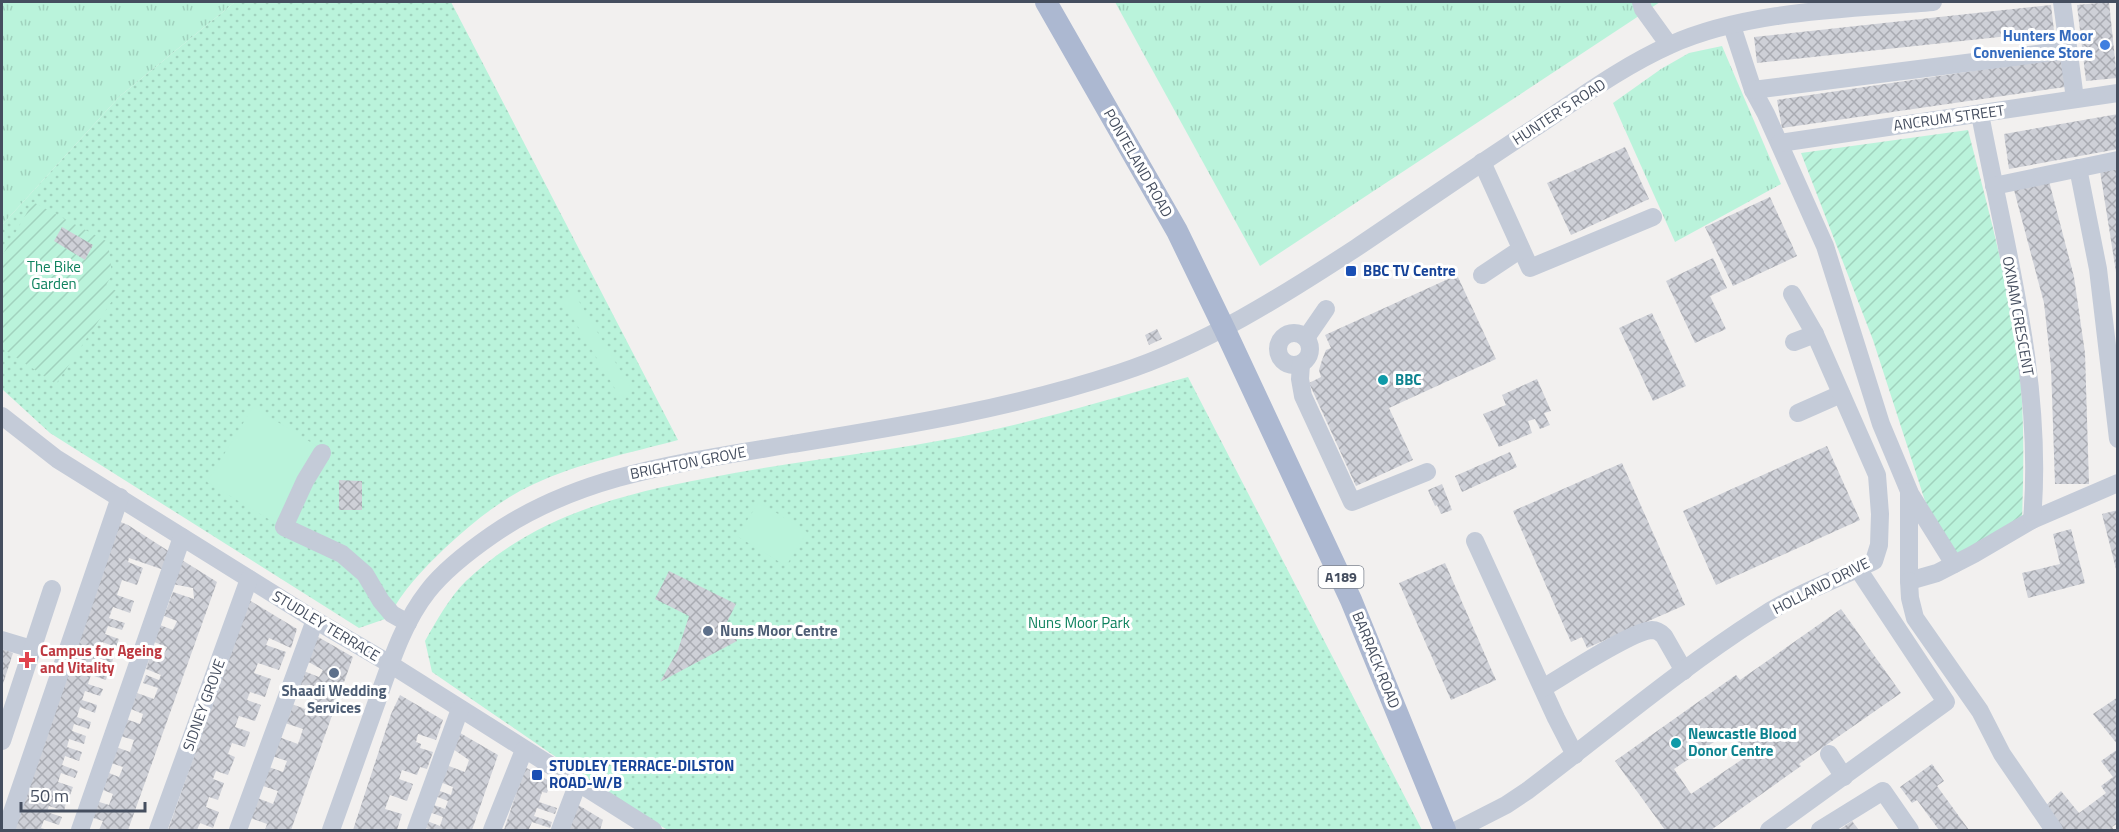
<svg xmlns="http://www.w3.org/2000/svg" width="2119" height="832" viewBox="0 0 2119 832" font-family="'Titillium Web',sans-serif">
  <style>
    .grass { fill: url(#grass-tufts) }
    .park { fill: url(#park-dots) }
    .garden { fill: url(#garden-furrows) }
    .pitch { fill: #baf3db }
    .building { fill: url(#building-cross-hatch); fill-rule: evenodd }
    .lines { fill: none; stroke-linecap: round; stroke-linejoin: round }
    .minor { stroke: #c4cbd8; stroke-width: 18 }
    .major { stroke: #acb8d1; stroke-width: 22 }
    .shop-dot { fill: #3f7fe0; stroke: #fff; stroke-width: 2 }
    .transit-dot { fill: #1a4fb4; stroke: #fff; stroke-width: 2 }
    .culture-dot { fill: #0f9aa8; stroke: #fff; stroke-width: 2 }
    .service-dot { fill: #5c6f8a; stroke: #fff; stroke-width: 2 }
    .health-dot { fill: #e0444e; stroke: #fff; stroke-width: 2 }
    .labels { text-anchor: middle; stroke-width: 6; stroke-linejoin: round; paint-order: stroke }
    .shield { fill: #fff; stroke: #7d838f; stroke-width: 1.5 }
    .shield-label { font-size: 14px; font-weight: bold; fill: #454e5f }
    .shop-label { font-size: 15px; font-weight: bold; fill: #366cbe; stroke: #fff; text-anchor: end }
    .street-label { font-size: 15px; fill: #454e5f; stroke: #fff }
    .park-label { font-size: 15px; fill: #0e825e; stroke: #fff }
    .transit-label { font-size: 15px; font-weight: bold; fill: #164399; stroke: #fff; text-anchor: start }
    .culture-label { font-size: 15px; font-weight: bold; fill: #0d838f; stroke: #fff; text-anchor: start }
    .service-label { font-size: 15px; font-weight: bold; fill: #4e5e75; stroke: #fff; text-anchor: start }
    .health-label { font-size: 15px; font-weight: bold; fill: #be3a42; stroke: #fff; text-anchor: start }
  </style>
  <defs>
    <pattern id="grass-tufts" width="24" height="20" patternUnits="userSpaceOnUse" patternTransform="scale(1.5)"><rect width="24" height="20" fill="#baf3db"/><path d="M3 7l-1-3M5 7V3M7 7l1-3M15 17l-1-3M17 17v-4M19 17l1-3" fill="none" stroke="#a1d2be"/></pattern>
    <pattern id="park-dots" width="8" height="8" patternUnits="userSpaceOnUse" patternTransform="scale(1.5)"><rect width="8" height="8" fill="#baf3db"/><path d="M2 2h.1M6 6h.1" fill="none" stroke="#a1d2be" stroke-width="1.8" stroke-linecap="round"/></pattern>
    <pattern id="garden-furrows" width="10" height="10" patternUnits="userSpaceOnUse" patternTransform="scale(1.5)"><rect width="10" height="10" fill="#baf3db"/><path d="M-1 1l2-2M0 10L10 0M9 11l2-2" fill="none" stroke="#a1d2be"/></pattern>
    <pattern id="building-cross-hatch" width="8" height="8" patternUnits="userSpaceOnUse" patternTransform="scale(1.5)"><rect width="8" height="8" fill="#ced0d7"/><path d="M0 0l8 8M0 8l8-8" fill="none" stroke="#a9abb2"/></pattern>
  </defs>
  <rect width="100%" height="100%" fill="#f2f0ef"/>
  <g class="grass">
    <polygon points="2,2 235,2 120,96 2,225"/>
    <polygon points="1115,2 1660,2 1260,266"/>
    <polygon points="1722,46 1781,184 1675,242 1613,103 1661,69 1689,53"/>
  </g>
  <g class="park">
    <path d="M235 2H451L678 440C630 453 579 463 534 484 501 499 472 523 445 548 422 570 403 590 388 618L359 628 50 433 2 389V225L120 96Z"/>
    <path d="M1188 377 1422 830H668L642 816 432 672 425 641C437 620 449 598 466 581 533 517 620 494 708 478 793 461 879 453 964 436 1039 421 1113 398 1188 377Z"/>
  </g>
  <g class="garden">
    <path d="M1968 130C1985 197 2004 265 2015 334 2025 396 2024 458 2022 521L1955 556 1925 501 1873 340 1801 153Z"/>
    <polygon points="33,202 108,242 112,275 106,285 118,292 56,384 2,348 2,256"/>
  </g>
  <g class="pitch">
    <polygon points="574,293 632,390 620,397 562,300"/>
    <polygon points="253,407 320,448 275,523 207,482"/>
    <polygon points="759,502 807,532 786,566 737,536"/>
  </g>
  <g class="building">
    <polygon points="2109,2 2117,78 2086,81 2077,5"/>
    <polygon points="2051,5 2054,31 1757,63 1754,37"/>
    <polygon points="2061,58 2065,87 1782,128 1777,100"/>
    <polygon points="2118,114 2118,149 2009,169 2004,134"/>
    <polygon points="1625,147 1649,199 1571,235 1547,183"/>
    <polygon points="2118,169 2118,272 2116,272 2100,171"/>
    <polygon points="2049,181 2074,277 2085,353 2089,484 2055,484 2051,367 2044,303 2014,190"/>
    <polygon points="1770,197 1797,256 1733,286 1705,227"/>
    <polygon points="62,227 93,245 85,260 54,241"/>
    <polygon points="1713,258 1727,288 1710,296 1726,329 1695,343 1666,281"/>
    <polygon points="1457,275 1496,359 1389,408 1413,460 1356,486 1309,383 1321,377 1319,370 1322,360 1326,350 1331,348 1325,335"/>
    <polygon points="1652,313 1686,386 1653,401 1619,328"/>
    <polygon points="1157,329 1162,339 1149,345 1145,335"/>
    <polygon points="1537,379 1551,411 1544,413 1550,425 1540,429 1535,419 1528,421 1532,433 1499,447 1483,414 1506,405 1502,395"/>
    <polygon points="1827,446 1860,520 1716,585 1683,511"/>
    <polygon points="1510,452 1517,467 1462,492 1455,476"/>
    <polygon points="1622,463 1685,605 1587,648 1582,637 1571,642 1513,511"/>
    <polygon points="339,480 362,481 362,510 339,510"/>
    <polygon points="1442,484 1452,510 1441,514 1437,505 1435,506 1428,490"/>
    <polygon points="2118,510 2118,573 2117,573 2102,514"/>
    <polygon points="118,521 128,525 170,552 164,570 129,558 128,562 143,568 137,585 122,580 117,595 134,601 130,613 113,607 109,618 125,623 122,630 108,626 105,634 119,639 116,647 102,642 99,650 114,655 112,663 97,658 94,667 108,672 106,680 91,675 88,684 103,689 100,696 85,691 82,700 97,705 95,713 80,707 77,717 91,722 89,729 74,724 72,731 86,736 84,744 69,739 67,747 82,752 79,761 65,756 62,765 78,771 75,778 61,773 58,782 73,787 70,795 56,790 53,798 66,803 64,811 49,806 47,812 62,817 59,825 44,820 41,828 48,830 11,830"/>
    <polygon points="2071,529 2085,583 2028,598 2022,573 2060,564 2053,534"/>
    <polygon points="182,560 217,582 128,830 99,830 103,821 90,817 96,801 109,805 113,794 103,790 109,773 119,777 123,767 111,763 116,747 130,752 134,740 120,736 126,719 140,724 143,714 131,709 137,693 154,699 158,688 143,683 146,675 159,680 161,675 146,669 151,653 163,657 167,647 154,642 160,625 173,630 177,621 164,616 173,592 194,599 193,588 172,584"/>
    <polygon points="1445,563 1496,680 1451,700 1399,583"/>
    <polygon points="669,571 736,604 727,622 737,641 660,682 678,650 689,616 655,599"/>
    <polygon points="249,600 297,629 291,648 269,638 266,645 286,652 279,670 258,663 254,673 271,679 265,697 250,692 247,700 261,705 255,721 239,716 235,727 250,732 245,747 232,743 228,754 235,757 228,775 216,771 213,779 224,783 218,800 209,797 206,807 219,812 213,828 200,823 197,830 168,830"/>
    <path d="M1841 609 1901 693 1799 764 1801 766 1711 830H1665L1615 761 1736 675 1740 680ZM1730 731 1747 756 1691 794 1674 769Z"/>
    <polygon points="313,634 353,657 291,830 265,830 267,824 248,817 255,797 273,804 278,791 260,785 266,766 283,772 287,761 269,755 276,736 298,744 303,729 282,722 289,703 305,709 309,698 293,692 301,670 319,677 323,670 303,659"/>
    <polygon points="2,649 13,653 2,687"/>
    <polygon points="400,695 443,720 436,740 418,734 416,742 421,744 420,748 433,752 427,769 420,767 417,775 402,770 399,779 413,784 407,801 390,795 385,809 402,814 397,830 383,829 382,830 353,830 391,714"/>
    <polygon points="2118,697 2118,745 2093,714"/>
    <polygon points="455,730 498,755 472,830 433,830 425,828 427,821 440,826 443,817 429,812 431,804 445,809 448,801 435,796 437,790 451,795 453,787 440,782 446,765 465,772 469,760 450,747"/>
    <polygon points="2118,749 2118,823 2112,827 2114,830 2056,830 2040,811 2061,791 2079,813 2106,793 2101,786 2113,777 2101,761"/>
    <polygon points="1932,764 1944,781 1937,786 1969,830 1939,830 1917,800 1912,803 1900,787"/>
    <polygon points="525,767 551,782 547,793 542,792 539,802 557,808 555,814 537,808 534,816 552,822 550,828 532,822 529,829 533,830 504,830"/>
    <polygon points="575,803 603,820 600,830 566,830"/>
    <polygon points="1852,821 1859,830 1839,830"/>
  </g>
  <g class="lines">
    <g class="minor">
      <polyline points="1641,2 1643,9 1669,45"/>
      <polyline points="2062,2 2075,99"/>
      <polyline points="1732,26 1753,90 1766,114 1825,246 1881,424 1909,491 1909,581 1937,573 1974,554 2032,520 2118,483"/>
      <polyline points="1753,90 2068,50"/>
      <path d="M1980 114C2005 247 2044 383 2032 520"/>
      <polyline points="1780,143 2118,93"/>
      <polyline points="1482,162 1530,268 1653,217"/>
      <polyline points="2078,168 2098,269 2118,439"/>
      <polyline points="1994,186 2118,160"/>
      <polyline points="1482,275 1521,249"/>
      <circle cx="1294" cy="349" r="16"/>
      <polyline points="1306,338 1326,309"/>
      <polyline points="1794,342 1815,334"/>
      <polyline points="1301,364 1300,379 1303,396 1352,502 1427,472"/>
      <polyline points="1798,413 1841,394"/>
      <polyline points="2,416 57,459 315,620 390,664 653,830"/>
      <polyline points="322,453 305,481 284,527 342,554 365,574 381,601 392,614 408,623"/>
      <polyline points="1909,492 1954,564"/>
      <polyline points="1475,541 1556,718 1575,755"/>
      <polyline points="1909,581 1910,598 1915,618 1980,711 2002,754 2054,830"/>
      <polyline points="2,640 32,649"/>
      <path d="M1543 688C1564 676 1631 631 1652 630 1657 630 1660 632 1664 636L1684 671"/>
      <polyline points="2,741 52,589"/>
      <polyline points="1829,754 1844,777"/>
      <polyline points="6,830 120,497"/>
      <polyline points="80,830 182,537"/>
      <polyline points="158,830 249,579"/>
      <polyline points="238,830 315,620"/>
      <path d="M331 830C346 788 361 746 376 704 390 665 402 624 428 591 445 569 469 551 492 535 581 473 688 462 792 444 902 426 1013 408 1119 373 1205 345 1281 297 1356 248 1417 207 1477 165 1539 125 1581 97 1623 66 1670 45 1747 10 1850 9 1933 2"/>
      <polyline points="416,830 460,709"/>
      <polyline points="492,830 524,750"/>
      <polyline points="560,830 578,783"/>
      <path d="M1457 830 1506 805 1527 791C1604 733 1678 670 1759 618 1795 594 1836 580 1874 561L1879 545 1880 514 1877 475 1815 334 1792 294"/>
      <polyline points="1769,830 1946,702 1858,569"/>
      <polyline points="1820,830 1883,791 1910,830"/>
    </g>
    <polyline class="major" points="1046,2 1177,231 1224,328 1351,600 1445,830"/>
  </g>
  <circle class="shop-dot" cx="2105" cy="45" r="6"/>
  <g class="transit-dot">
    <rect x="1345" y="265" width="12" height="12" rx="3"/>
    <rect x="531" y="769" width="12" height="12" rx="3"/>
  </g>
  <g class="culture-dot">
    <circle cx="1383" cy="380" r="6"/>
    <circle cx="1676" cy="743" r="6"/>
  </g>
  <g class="service-dot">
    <circle cx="708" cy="631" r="6"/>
    <circle cx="334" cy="673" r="6"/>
  </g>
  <path class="health-dot" d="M24 651h6v6h6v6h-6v6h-6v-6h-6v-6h6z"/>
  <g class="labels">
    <rect class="shield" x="1318.5" y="566" width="45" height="22" rx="4.5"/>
    <g class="shield-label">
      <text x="1341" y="582">A189</text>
    </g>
    <g class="shop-label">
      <text x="2093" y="41">Hunters Moor<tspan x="2093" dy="17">Convenience Store</tspan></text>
    </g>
    <g class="street-label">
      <text transform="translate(1559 112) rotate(-33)" y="5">HUNTER'S ROAD</text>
      <text transform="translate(1949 118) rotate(-8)" y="5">ANCRUM STREET</text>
      <text transform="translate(1138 163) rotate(60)" y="5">PONTELAND ROAD</text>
      <text transform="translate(2018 316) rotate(80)" y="5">OXNAM CRESCENT</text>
      <text transform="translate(688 463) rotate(-11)" y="5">BRIGHTON GROVE</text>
      <text transform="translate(1821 586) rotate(-27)" y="5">HOLLAND DRIVE</text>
      <text transform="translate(326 626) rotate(31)" y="5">STUDLEY TERRACE</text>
      <text transform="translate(1376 660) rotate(68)" y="5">BARRACK ROAD</text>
      <text transform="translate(204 705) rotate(-70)" y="5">SIDNEY GROVE</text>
    </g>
    <g class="park-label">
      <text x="54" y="272">The Bike<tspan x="54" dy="17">Garden</tspan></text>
      <text x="1079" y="628">Nuns Moor Park</text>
    </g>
    <g class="transit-label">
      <text x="1363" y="276">BBC TV Centre</text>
      <text x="549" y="771">STUDLEY TERRACE-DILSTON<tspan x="549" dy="17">ROAD-W/B</tspan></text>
    </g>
    <g class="culture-label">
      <text x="1395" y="385">BBC</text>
      <text x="1688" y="739">Newcastle Blood<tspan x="1688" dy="17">Donor Centre</tspan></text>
    </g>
    <g class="service-label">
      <text x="720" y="636">Nuns Moor Centre</text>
      <text x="334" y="696" text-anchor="middle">Shaadi Wedding<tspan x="334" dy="17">Services</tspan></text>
    </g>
    <g class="health-label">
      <text x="40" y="656">Campus for Ageing<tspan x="40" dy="17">and Vitality</tspan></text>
    </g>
  </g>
  <rect width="2119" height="832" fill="none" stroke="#454e5f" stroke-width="6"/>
  <path d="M21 802v9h124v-9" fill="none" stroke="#454e5f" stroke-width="3"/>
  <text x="30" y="802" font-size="18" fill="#454e5f" stroke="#ffffff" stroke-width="4.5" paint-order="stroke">50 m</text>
</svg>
